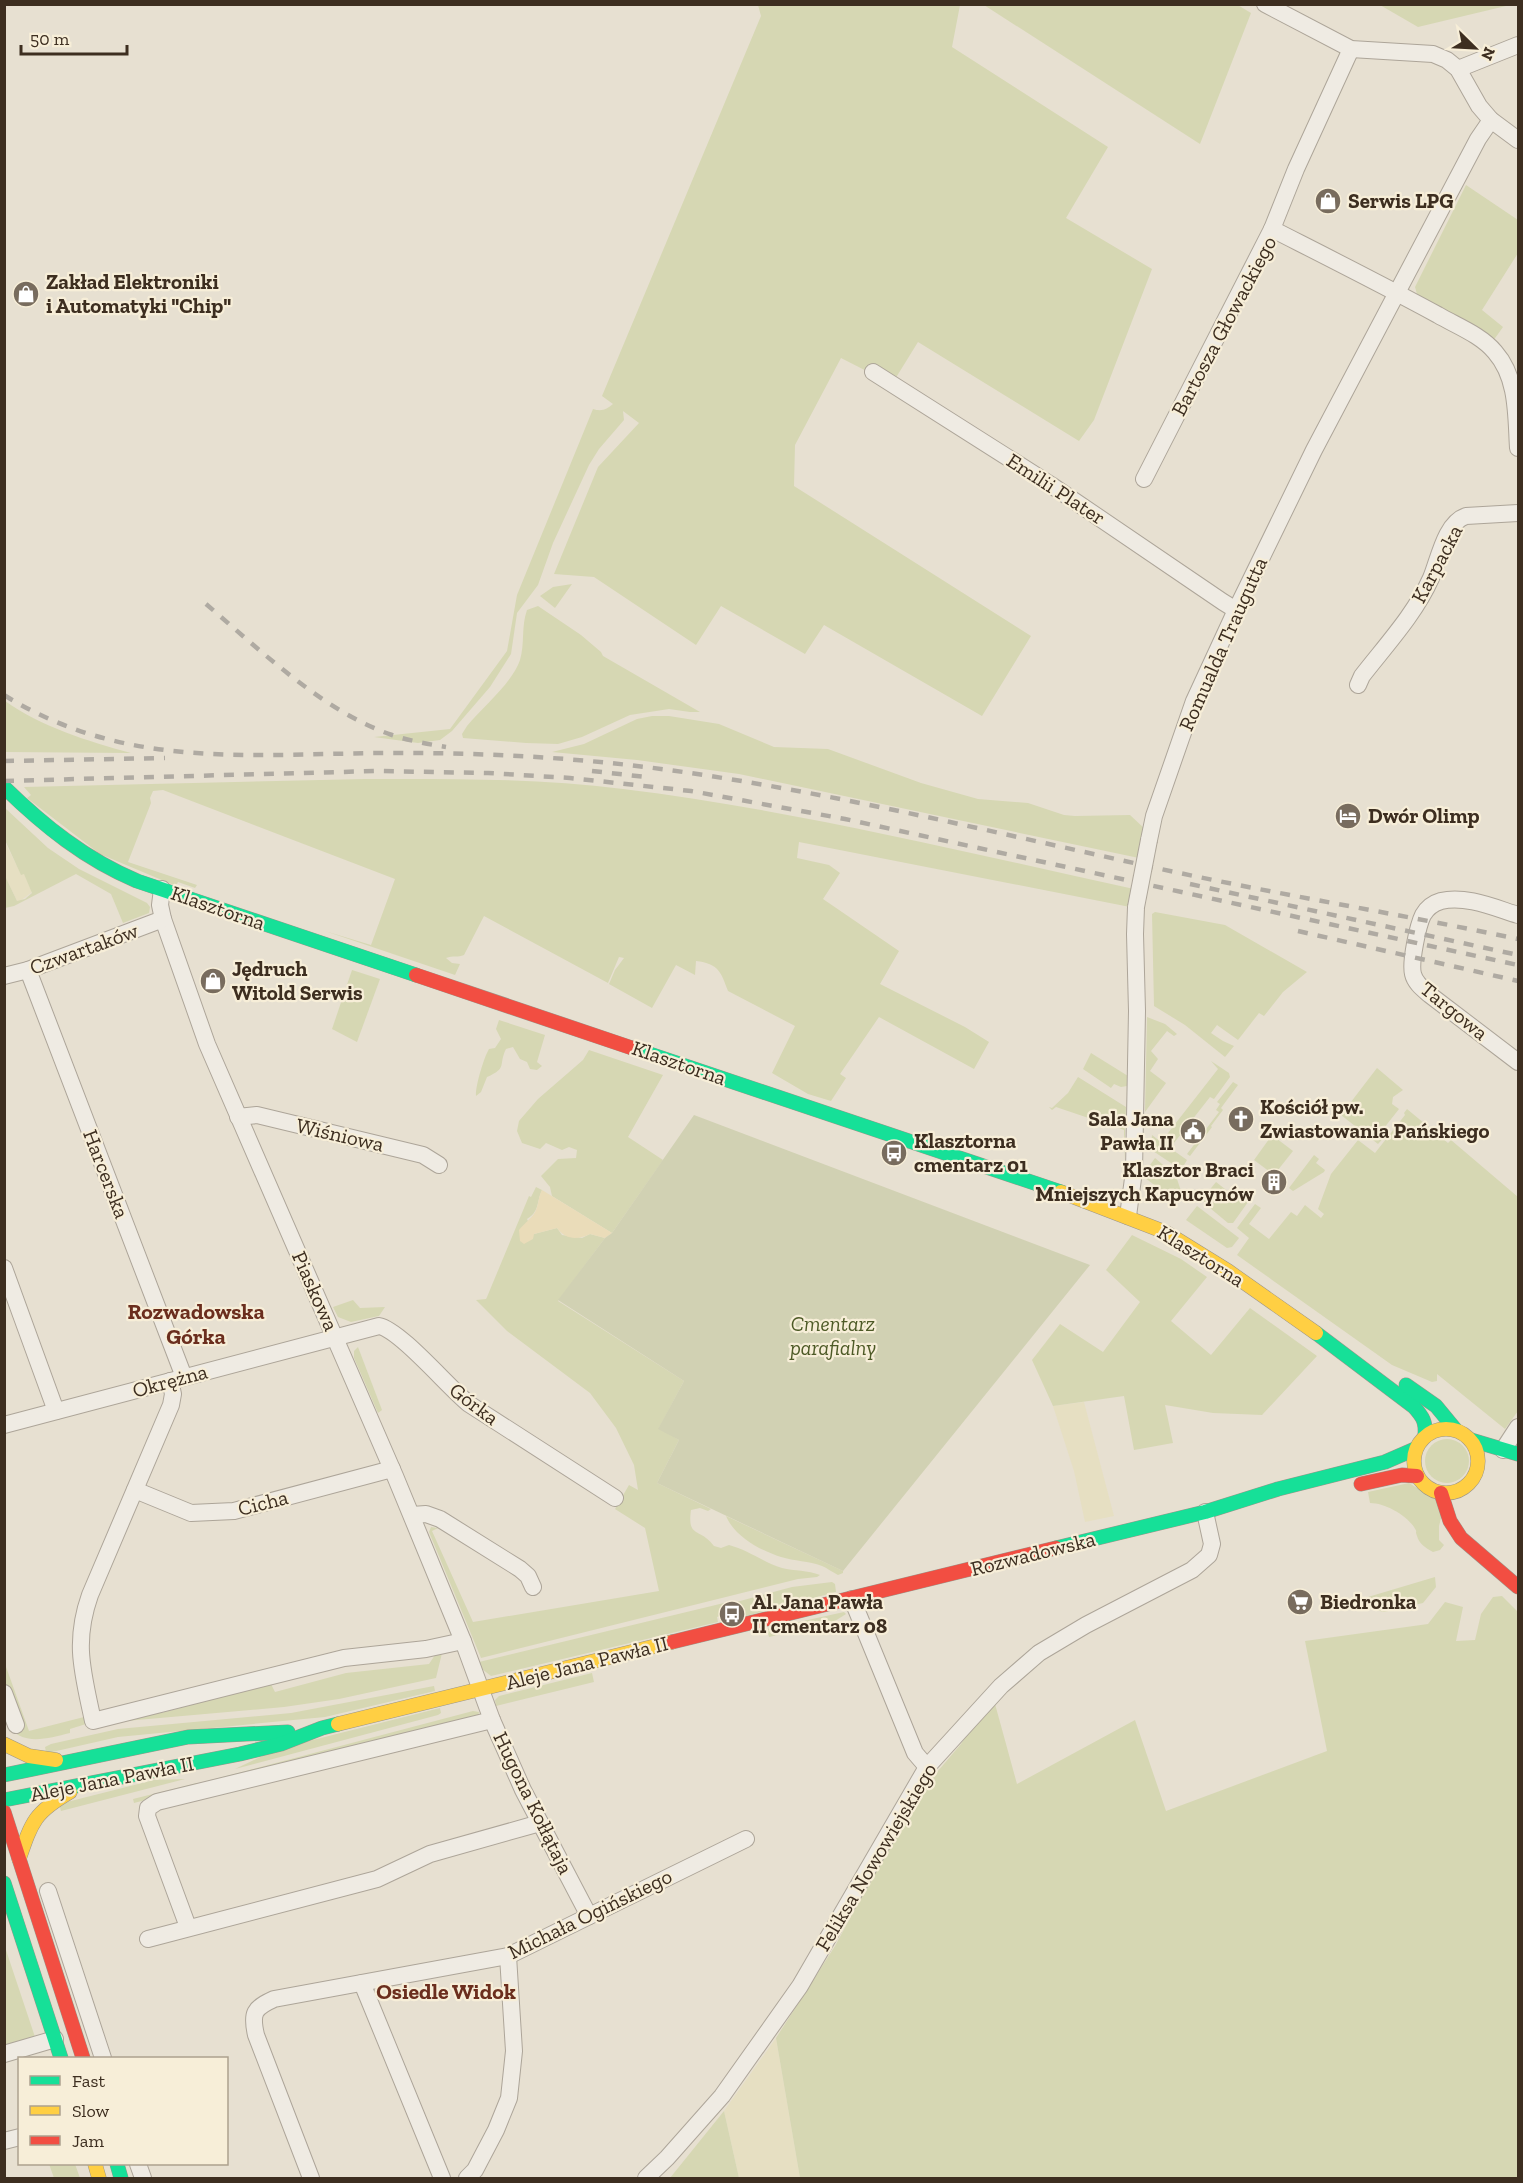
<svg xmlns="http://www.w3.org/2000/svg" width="1523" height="2183" viewBox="0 0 1523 2183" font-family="'Zilla Slab',serif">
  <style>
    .farmland { fill: #e6dfc2 }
    .green { fill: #d6d7b3 }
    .sand { fill: #eadcb9 }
    .cemetery { fill: #d1d1b3 }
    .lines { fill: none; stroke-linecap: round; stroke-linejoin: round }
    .street-casing { stroke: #ada599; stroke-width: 18 }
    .fast-casing { stroke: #9c958a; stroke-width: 15 }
    .slow-casing { stroke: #9c958a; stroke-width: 15 }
    .jam-casing { stroke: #9c958a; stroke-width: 15 }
    .street { stroke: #efebe3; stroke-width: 16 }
    .fast { stroke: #16e098; stroke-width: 14 }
    .slow { stroke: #ffcf43; stroke-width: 14 }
    .jam { stroke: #f24e42; stroke-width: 14 }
    .rail { stroke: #afaaa2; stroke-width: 4.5; stroke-dasharray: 10 10; stroke-linecap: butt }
    .street-bridge-casing { stroke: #ada599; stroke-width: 18; stroke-linecap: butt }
    .street-bridge { stroke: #efebe3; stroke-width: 16 }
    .labels { text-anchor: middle; stroke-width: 4.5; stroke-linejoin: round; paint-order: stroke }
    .poi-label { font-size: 21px; font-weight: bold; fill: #3d2e20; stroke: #f7eed8; text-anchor: start }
    .street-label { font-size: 21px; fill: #3d2e20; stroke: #f7eed8 }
    .park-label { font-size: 21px; font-style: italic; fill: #4d5a26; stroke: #f7eed8 }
    .neighbourhood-label { font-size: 22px; font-weight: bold; fill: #6b2e1e; stroke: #f7eed8 }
  </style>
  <rect width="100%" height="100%" fill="#e7e0d1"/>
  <g class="farmland">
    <polygon points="4,840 21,874 24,873 32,892 20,901 17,901 5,876"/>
    <polygon points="1084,1402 1114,1516 1085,1522 1074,1471 1053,1406"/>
    <polygon points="776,2038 800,2178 739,2178 724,2111"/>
  </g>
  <g class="green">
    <polygon points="1236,4 1251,13 1200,144 984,5"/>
    <path d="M758 5H960L952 47 1108 147 1066 218 1152 269 1094 420 1079 441 918 342 892 384 841 358 795 445 794 486 1031 636 982 716 824 625 805 654 721 606 696 645 594 577 554 574 598 467 639 423 623 411 624 420 599 449 589 465 553 543 538 585 517 613 511 654 490 687 452 731 440 740 418 743 374 737 450 729 507 651 517 595 593 409C602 412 607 409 613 404L602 396 761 16Z"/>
    <polygon points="1380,5 1510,5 1418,27"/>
    <polygon points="1466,185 1518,220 1518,253 1482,310 1503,327 1493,341 1417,294 1415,287"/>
    <polygon points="572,584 555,608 540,596 553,587"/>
    <path d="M538 606 581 635 601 652 603 656 700 712H690L669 709 630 715 582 737 558 744 526 743 463 738 462 734 467 726C482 708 513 682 520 660 525 643 521 627 527 610Z"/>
    <path d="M5 701C42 727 87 741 131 753L5 752Z"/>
    <polygon points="652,716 669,716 719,724 774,747 828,749 921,783 978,799 1028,803 1064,815 1075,816 1130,815 1145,829 1139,858 739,774 637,760 552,752 584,744 637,719"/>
    <path d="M365 779C451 779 537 778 623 789 795 810 964 852 1134 889L1130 907 799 842 797 858 829 865 840 873 823 899 899 951 880 984 965 1027 989 1042 974 1069 879 1017 840 1074 846 1078 831 1101 808 1094 772 1073 795 1026 728 991C721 972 719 964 696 961L695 975 676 965 652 1008 609 984 615 970 624 958 619 957 608 983 484 916 464 955C458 958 453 955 446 958L452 963 460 964 455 975 461 977 325 931 371 945 395 879 163 790 153 791 150 798 151 803 128 862 197 885 195 888 178 882 176 886 100 854 27 798 31 795 24 787Z"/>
    <polygon points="5,808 48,848 79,869 147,903 150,907 149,913 123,923 111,894 76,874 14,906 5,908 5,876 17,901 25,899 32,893 24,874 21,875 5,840"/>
    <polygon points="1155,912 1225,925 1307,972 1283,992 1264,1016 1259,1013 1238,1040 1217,1025 1211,1033 1223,1041 1234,1046 1225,1057 1185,1025 1154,1006 1152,914"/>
    <polygon points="352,970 380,979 357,1042 332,1029"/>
    <polygon points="1147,1017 1165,1024 1177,1034 1174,1036 1167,1031 1151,1051 1158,1059 1150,1071 1166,1083 1145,1112"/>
    <path d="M499 1020 545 1035 537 1062 542 1066 537 1070 530 1069 527 1062 520 1059 513 1047 506 1049C498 1065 508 1068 487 1077L481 1092 476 1096C475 1087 484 1057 489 1049L495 1048 501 1039 496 1029Z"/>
    <polygon points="589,1050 663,1075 628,1137 663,1160 612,1233 552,1196 550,1187 541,1176 558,1159 576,1158 577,1150 569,1147 562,1150 546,1143 540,1149 522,1143 517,1131 519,1121 538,1099 583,1060"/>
    <polygon points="1091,1053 1128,1076 1127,1086 1121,1087 1114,1084 1111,1088 1083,1069"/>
    <polygon points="1211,1061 1229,1073 1230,1077 1214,1099 1210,1097 1170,1148 1187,1160 1184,1165 1174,1165 1153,1151 1151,1148 1152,1135 1161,1142 1218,1069"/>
    <polygon points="1377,1068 1403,1090 1393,1097 1392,1104 1399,1109 1384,1128 1389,1132 1378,1144 1341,1115"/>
    <polygon points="1078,1077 1126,1107 1124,1161 1124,1130 1056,1107 1052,1110 1049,1107 1052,1108 1068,1093"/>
    <polygon points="1233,1082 1238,1085 1221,1108 1223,1110 1211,1126 1212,1127 1190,1156 1187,1154 1219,1112 1216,1110 1220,1104 1217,1102"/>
    <polygon points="1407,1109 1448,1143 1451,1140 1518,1197 1518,1411 1505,1429 1437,1374 1437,1381 1432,1382 1392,1365 1237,1255 1249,1238 1237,1228 1255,1204 1261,1208 1249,1224 1269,1239 1291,1212 1297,1216 1305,1205 1321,1218 1324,1214 1318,1209 1331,1174 1358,1140 1375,1153 1405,1115 1404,1113"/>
    <polygon points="1272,1135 1293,1151 1274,1175 1254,1160"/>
    <polygon points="1314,1155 1319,1159 1316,1163 1325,1170 1324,1172 1293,1191 1289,1188"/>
    <polygon points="1155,1158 1176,1176 1182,1194 1176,1202 1144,1177 1145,1172"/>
    <polygon points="1216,1182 1230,1193 1234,1187 1247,1197 1248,1202 1233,1223 1228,1223 1204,1203 1203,1198"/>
    <path d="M536 1187 542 1190C536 1203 540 1211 527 1219L534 1234 557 1228 562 1235 582 1238 590 1234 605 1238 558 1301 684 1381 659 1428 679 1440 657 1483 711 1509 708 1511 700 1508 691 1510C687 1539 700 1527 714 1546L721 1548 729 1545C748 1550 763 1562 782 1568 794 1571 808 1570 820 1575L817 1577 798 1579 481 1658 429 1532 431 1527 438 1528 432 1531 473 1622 659 1591 645 1528 615 1509 629 1485 638 1490 634 1465 616 1428 590 1393 507 1331 476 1300 486 1299 487 1297 529 1196 531 1197Z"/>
    <polygon points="1197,1206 1239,1238 1232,1247 1227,1248 1186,1220"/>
    <polygon points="1132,1235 1181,1259 1207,1277 1171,1321 1211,1355 1250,1308 1317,1356 1262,1415 1213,1413 1165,1405 1173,1443 1134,1450 1124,1396 1053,1406 1032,1360 1060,1324 1103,1352 1140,1302 1106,1270"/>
    <polygon points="353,1300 360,1308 385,1307 379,1316 351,1322 338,1317 333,1307"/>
    <polygon points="358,1347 382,1410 378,1413 354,1358 354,1351"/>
    <circle cx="1447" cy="1461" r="22"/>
    <path d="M1409 1483 1436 1500 1442 1514 1439 1526V1540L1444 1545 1440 1550 1433 1552C1426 1548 1419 1544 1417 1536 1414 1528 1419 1535 1414 1527 1406 1515 1385 1503 1370 1503L1368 1492Z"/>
    <path d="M726 1516 843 1571V1573L838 1575C832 1572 827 1568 822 1566 809 1561 794 1561 781 1557 761 1551 734 1536 726 1516Z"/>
    <polygon points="1435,1577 1436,1587 1423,1603 1384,1612 1372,1609 1368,1597"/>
    <polygon points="832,1582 835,1584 836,1592 746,1616 744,1611 732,1613 729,1604 792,1587"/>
    <polygon points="1502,1596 1518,1612 1518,2178 800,2178 776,2038 835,1946 888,1848 932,1778 961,1744 992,1693 1017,1784 1135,1720 1166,1811 1327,1751 1305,1641 1428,1624 1445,1602 1463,1607 1456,1641 1475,1640 1481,1614 1493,1597"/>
    <polygon points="724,1603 727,1614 717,1617 718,1622 491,1676 482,1669 479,1662"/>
    <polygon points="844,1612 846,1614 835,1621 769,1637 767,1629"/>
    <polygon points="437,1652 442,1653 436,1678 339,1699 284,1707 103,1723 157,1710 161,1713 180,1708 184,1704 270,1682 275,1692 346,1673 429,1664"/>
    <path d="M5 1664 29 1731 84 1717 86 1724 70 1729V1733C45 1739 21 1747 5 1722V1701L20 1724 5 1682Z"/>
    <polygon points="592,1673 594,1682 496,1706 495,1700 499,1696"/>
    <polygon points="434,1686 435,1691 325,1717 118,1737 52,1752 46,1752 45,1747 51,1744 118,1729 291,1713"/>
    <polygon points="440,1708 441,1713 438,1715 235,1769 277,1749"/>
    <polygon points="473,1711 479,1712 478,1717 420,1733 415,1730 134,1803 133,1799 197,1783 198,1785 211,1782 211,1780"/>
    <polygon points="185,1779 61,1811 59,1804 154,1780"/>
    <polygon points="4,1944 36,2040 4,2051"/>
    <polygon points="724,2111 739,2178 670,2178"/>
    <polygon points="49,2164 75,2164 80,2178 54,2178"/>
  </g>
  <path class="sand" d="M542 1190 612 1233 605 1238 590 1234C577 1240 566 1240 557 1228L534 1234 533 1239 524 1244 520 1241 519 1230C524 1223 534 1217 536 1210 539 1203 538 1198 542 1190Z"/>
  <polygon class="cemetery" points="694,1115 1090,1265 843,1571 657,1483 679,1440 658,1429 684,1381 558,1300 605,1238 612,1233"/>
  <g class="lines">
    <defs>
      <g id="street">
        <polyline points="1265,4 1351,49 1433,54 1447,60 1458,69 1479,106 1491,120 1518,140"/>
        <polyline points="1458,69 1518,45"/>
        <path d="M1272 229C1327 257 1383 285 1438 315 1457 326 1481 335 1495 352 1518 378 1516 416 1518 448"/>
        <polyline points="873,372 1051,485 1223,602 1236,610"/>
        <polyline points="1144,479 1272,229 1296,169 1351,49"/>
        <path d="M1358 685 1362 676C1386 645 1415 614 1431 578 1439 559 1445 523 1466 516L1518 513"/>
        <polyline points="1149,840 1154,816 1194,701 1236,610 1314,450 1478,139 1491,120"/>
        <polyline points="162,889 160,905 163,919 207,1044 395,1476 463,1641 492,1720 523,1790 589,1916"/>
        <path d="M1518 915C1495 908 1466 895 1441 901 1434 903 1427 908 1423 915 1418 925 1410 962 1413 974 1415 983 1423 989 1430 995L1518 1062"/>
        <polyline points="28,970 184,1377"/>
        <polyline points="4,976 28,970 163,919"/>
        <polyline points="238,1117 257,1115 423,1155 439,1165"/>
        <polyline points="1128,1216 1134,1171 1137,1011 1135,934 1136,907"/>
        <polyline points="4,1268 56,1411"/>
        <path d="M170 1381 173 1394 171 1405 90 1595C73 1643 83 1673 93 1721L344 1658 426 1649 463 1641"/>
        <path d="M4 1425 379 1326C400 1330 448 1387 469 1404L615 1498"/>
        <polyline points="1503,1450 1518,1427"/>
        <polyline points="135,1490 191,1513 234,1511 392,1469"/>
        <polyline points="412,1515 426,1514 440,1519 520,1569 528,1576 533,1587"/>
        <polyline points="852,1599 915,1753 927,1767"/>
        <polyline points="4,1693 16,1725"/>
        <polyline points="48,1891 103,2058"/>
        <polyline points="188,1927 147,1816 148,1808 157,1802 492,1720"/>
        <polyline points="148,1939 377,1879 430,1854 540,1823"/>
        <polyline points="362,1983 442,2178"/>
        <polyline points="4,2054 55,2039"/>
        <polyline points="4,2141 20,2137"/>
        <polyline points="138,2164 143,2178"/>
        <path d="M311 2178 256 2035C251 2013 254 2008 274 1999L508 1956 746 1839"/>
        <polyline points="467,2178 475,2170 496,2130 509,2098 514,2051 508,1956"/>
        <polyline points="646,2178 667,2158 722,2096 800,1986 927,1767 1001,1686 1039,1653 1086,1625 1192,1570 1209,1555 1212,1544 1205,1512"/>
      </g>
      <g id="fast">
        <path d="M4 787C44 826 85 859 137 881L416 975"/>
        <polyline points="632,1048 1061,1192"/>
        <path d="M1316 1333 1414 1407C1423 1417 1426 1422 1425 1435"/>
        <polyline points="1406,1385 1436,1406 1455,1429"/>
        <polyline points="1471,1440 1518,1454"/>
        <polyline points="1056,1548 1205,1512 1278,1489 1385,1462 1415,1449"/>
        <polyline points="4,1775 188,1737 288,1732"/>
        <polyline points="4,1800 240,1754 281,1744 322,1728 338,1724"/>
        <polyline points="4,1883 61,2058"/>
        <polyline points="117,2164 121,2178"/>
      </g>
      <g id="slow">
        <polyline points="1061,1192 1165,1232 1228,1271 1316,1333"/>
        <circle cx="1446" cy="1461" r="32"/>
        <polyline points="338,1724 672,1642"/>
        <polyline points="4,1744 29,1756 56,1760"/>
        <path d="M19 1859C32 1821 35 1812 70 1792"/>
        <polyline points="95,2164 99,2178"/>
      </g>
      <g id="jam">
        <polyline points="416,975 632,1048"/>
        <polyline points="1361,1484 1402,1475 1417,1476"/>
        <polyline points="1441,1493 1450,1521 1461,1538 1518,1587"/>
        <polyline points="672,1642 1056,1548"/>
        <polyline points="4,1812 83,2058"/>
      </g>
    </defs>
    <use href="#street" class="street-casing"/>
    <use href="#fast" class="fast-casing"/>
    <use href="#slow" class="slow-casing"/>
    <use href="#jam" class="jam-casing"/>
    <use href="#street" class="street"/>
    <use href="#fast" class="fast"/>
    <use href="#slow" class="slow"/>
    <use href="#jam" class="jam"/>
    <g class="rail">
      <path d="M206 604C260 650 324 712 392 735 410 741 428 744 446 747"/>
      <path d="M4 695C131 774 264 752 404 753 500 753 596 759 690 773 848 796 1005 835 1161 869 1280 895 1400 914 1518 939"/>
      <polyline points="4,761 165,758"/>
      <polyline points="592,771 646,777"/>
      <polyline points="4,781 377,771 488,773 570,778 691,791 845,819 1518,965"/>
      <polyline points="1190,884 1518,955"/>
      <polyline points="1298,931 1518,981"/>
    </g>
    <defs>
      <polyline id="street-bridge" points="1136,907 1149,840"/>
    </defs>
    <use href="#street-bridge" class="street-bridge-casing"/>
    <use href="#street-bridge" class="street-bridge"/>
  </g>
  <defs>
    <symbol id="shop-disc" viewBox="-11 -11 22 22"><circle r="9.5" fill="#786c5e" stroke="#f7eed8"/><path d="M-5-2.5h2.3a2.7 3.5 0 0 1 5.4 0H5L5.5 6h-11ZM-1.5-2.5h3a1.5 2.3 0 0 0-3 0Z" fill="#fff"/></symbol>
    <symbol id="hotel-disc" viewBox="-11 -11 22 22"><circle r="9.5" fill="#786c5e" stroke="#f7eed8"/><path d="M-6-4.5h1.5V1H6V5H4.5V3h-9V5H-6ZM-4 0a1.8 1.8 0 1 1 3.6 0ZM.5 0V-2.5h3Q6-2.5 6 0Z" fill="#fff"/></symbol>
    <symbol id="church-disc" viewBox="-11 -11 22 22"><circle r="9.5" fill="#786c5e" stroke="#f7eed8"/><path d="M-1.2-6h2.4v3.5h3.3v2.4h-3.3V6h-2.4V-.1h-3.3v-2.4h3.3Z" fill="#fff"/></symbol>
    <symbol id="civic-disc" viewBox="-11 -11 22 22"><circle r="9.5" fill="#786c5e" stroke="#f7eed8"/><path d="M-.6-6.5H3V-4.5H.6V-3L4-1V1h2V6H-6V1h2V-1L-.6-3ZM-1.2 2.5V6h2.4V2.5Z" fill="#fff"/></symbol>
    <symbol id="bus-disc" viewBox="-11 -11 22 22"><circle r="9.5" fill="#786c5e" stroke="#f7eed8"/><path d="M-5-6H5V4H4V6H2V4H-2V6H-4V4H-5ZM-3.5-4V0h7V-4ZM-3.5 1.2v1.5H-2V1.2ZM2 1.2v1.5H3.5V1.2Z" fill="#fff"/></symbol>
    <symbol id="building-disc" viewBox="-11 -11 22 22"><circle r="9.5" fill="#786c5e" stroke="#f7eed8"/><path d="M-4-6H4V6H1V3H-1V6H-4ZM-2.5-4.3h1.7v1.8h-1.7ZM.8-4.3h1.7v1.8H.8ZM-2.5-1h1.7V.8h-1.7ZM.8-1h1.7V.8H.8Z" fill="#fff"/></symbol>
    <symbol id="supermarket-disc" viewBox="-11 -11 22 22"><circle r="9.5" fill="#786c5e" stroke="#f7eed8"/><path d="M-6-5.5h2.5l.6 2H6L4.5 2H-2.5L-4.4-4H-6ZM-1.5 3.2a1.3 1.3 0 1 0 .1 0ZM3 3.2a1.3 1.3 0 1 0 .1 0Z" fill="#fff"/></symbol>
  </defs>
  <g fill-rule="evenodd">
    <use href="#shop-disc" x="1313" y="186" width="30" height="30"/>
    <use href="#shop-disc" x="11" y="279" width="30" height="30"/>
    <use href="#hotel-disc" x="1333" y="801" width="30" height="30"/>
    <use href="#shop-disc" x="198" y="966" width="30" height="30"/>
    <use href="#church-disc" x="1226" y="1104" width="30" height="30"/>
    <use href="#civic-disc" x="1178" y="1116" width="30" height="30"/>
    <use href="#bus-disc" x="879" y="1138" width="30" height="30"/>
    <use href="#building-disc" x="1259" y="1167" width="30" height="30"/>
    <use href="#supermarket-disc" x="1285" y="1587" width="30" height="30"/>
    <use href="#bus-disc" x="717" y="1599" width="30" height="30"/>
  </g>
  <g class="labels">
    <g class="poi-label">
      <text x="1348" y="208">Serwis LPG</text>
      <text x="46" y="289">Zakład Elektroniki<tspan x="46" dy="24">i Automatyki "Chip"</tspan></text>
      <text x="1368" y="823">Dwór Olimp</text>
      <text x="232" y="976">Jędruch<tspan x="232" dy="24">Witold Serwis</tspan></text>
      <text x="1260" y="1114">Kościół pw.<tspan x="1260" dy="24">Zwiastowania Pańskiego</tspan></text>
      <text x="1174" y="1126" text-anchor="end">Sala Jana<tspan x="1174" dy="24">Pawła II</tspan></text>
      <text x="914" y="1148">Klasztorna<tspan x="914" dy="24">cmentarz 01</tspan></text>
      <text x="1254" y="1177" text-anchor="end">Klasztor Braci<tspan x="1254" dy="24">Mniejszych Kapucynów</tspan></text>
      <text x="752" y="1609">Al. Jana Pawła<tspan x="752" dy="24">II cmentarz 08</tspan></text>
      <text x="1320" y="1609">Biedronka</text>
    </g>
    <g class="street-label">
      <text transform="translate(1224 326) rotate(-62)" y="7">Bartosza Głowackiego</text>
      <text transform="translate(1056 489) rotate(33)" y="7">Emilii Plater</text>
      <text transform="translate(1437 564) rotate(-62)" y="7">Karpacka</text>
      <text transform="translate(1223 644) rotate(-66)" y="7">Romualda Traugutta</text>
      <text transform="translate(218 908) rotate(19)" y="7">Klasztorna</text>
      <text transform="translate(84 949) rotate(-20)" y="7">Czwartaków</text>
      <text transform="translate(1454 1011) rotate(39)" y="7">Targowa</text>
      <text transform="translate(679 1063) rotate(19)" y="7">Klasztorna</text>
      <text transform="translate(340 1135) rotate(13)" y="7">Wiśniowa</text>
      <text transform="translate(106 1174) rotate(69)" y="7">Harcerska</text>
      <text transform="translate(1201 1256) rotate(32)" y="7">Klasztorna</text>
      <text transform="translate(315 1291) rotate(66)" y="7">Piaskowa</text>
      <text transform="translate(170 1381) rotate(-15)" y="7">Okrężna</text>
      <text transform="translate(474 1404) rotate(37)" y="7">Górka</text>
      <text transform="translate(263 1503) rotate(-14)" y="7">Cicha</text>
      <text transform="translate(1033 1554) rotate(-14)" y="7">Rozwadowska</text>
      <text transform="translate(587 1663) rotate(-14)" y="7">Aleje Jana Pawła II</text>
      <text transform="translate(112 1779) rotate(-11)" y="7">Aleje Jana Pawła II</text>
      <text transform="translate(533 1803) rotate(64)" y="7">Hugona Kołłątaja</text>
      <text transform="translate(876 1857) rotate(-59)" y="7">Feliksa Nowowiejskiego</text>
      <text transform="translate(590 1914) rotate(-26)" y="7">Michała Ogińskiego</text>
    </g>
    <g class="park-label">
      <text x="833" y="1331">Cmentarz<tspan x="833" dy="24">parafialny</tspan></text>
    </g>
    <g class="neighbourhood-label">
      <text x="196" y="1319">Rozwadowska<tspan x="196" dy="25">Górka</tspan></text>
      <text x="446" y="1999">Osiedle Widok</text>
    </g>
  </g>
  <rect width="1523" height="2183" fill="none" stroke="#3d2e20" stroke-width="12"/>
  <rect x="18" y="2057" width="210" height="108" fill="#f7eed8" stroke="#ada18e" stroke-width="1.5"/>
  <rect x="30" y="2076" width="30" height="9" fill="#16e098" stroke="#ada18e" stroke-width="1.5"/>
  <text x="72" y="2087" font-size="18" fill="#3d2e20">Fast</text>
  <rect x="30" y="2106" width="30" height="9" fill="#ffcf43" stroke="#ada18e" stroke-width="1.5"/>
  <text x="72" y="2117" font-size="18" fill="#3d2e20">Slow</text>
  <rect x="30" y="2136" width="30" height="9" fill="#f24e42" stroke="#ada18e" stroke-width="1.5"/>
  <text x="72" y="2147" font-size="18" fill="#3d2e20">Jam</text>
  <g transform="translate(1475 48) rotate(114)" stroke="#f7eed8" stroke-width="4.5" paint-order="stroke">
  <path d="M0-4.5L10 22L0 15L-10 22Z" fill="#3d2e20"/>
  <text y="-9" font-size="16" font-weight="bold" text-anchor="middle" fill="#3d2e20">N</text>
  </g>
  <path d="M21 45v9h106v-9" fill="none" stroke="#3d2e20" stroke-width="3"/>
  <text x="30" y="45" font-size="18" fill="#3d2e20" stroke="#f7eed8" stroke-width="4.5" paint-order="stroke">50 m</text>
</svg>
